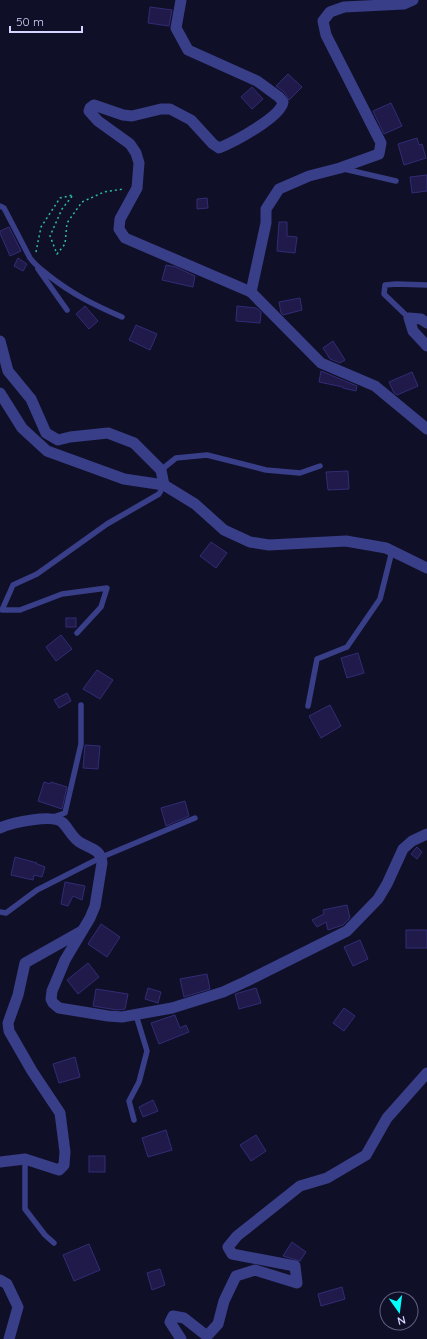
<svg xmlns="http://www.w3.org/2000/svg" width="427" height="1339" viewBox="0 0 427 1339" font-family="Quicksand,sans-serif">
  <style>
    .building { fill: #1f1a49; stroke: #322c76 }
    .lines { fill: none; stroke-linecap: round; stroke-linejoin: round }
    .path { stroke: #2cbca4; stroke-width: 1.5; stroke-dasharray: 2 3; stroke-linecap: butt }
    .service { stroke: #393e88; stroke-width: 5.5 }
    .minor { stroke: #393e88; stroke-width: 11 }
  </style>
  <rect width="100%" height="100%" fill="#100f28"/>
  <g class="building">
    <polygon points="150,7 172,10 169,26 148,23"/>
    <polygon points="288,74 302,87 289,100 284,92 276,86"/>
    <polygon points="252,87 263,99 252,109 241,97"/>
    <polygon points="391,103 402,126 384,134 373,111"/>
    <polygon points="417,138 419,145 422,144 426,158 404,165 398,144"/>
    <polygon points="427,175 427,191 412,193 410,177"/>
    <polygon points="207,198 208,208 197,209 197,199"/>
    <polygon points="279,222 287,222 287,236 297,237 295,253 277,251"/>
    <polygon points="9,227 21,251 10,256 0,233 0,231"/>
    <polygon points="18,258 27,264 23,271 14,266"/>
    <polygon points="166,265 176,267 195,276 193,287 162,280"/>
    <polygon points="300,298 302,310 283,315 281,313 279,302"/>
    <polygon points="85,306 98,321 89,329 76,314"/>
    <polygon points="237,306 256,308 261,312 260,323 236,321"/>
    <polygon points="136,325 157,334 150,350 129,340"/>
    <polygon points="333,341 345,360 340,363 330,359 323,348"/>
    <polygon points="321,371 357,386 356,391 343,388 343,387 319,382"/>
    <polygon points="412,372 418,386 397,395 394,393 389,382"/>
    <polygon points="348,471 349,489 328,490 326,472"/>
    <polygon points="211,542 227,553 216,568 200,556"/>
    <rect x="66" y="618" width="10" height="9"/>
    <polygon points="61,635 72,649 56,661 46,647"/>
    <polygon points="358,653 364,673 347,678 341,658"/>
    <polygon points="97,670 113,680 100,699 83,689"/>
    <polygon points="67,693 71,701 59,708 54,700"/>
    <polygon points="330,705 341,726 321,738 309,716"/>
    <polygon points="85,745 100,746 98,769 83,768"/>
    <polygon points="44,782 50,784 51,782 67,787 62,809 38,801"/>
    <polygon points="185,801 189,816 166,826 161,808"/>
    <polygon points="417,847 422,852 417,859 411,854"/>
    <polygon points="15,857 37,863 37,864 45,867 42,877 34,875 33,880 11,875"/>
    <polygon points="65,882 85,886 82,900 73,896 68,906 61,904"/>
    <polygon points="347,905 350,918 343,925 328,930 326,922 317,927 312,920 324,914 323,910"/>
    <polygon points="101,924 120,937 107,957 88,944"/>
    <rect x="406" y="930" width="21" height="18"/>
    <polygon points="360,940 368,959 353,966 344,947"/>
    <polygon points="88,963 99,977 78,994 67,980"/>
    <polygon points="207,974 210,989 184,997 180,979"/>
    <polygon points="148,988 161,992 158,1003 145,999"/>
    <polygon points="256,988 261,1003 239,1009 235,994"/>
    <polygon points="96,989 128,994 125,1009 117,1010 93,1006"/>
    <polygon points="344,1008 355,1016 344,1031 333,1023"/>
    <polygon points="175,1015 180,1028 186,1025 189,1032 159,1044 151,1023"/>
    <polygon points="75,1057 80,1077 59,1083 53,1064"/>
    <polygon points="153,1100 158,1111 143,1117 139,1107"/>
    <polygon points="166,1130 172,1150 148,1157 142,1138"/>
    <polygon points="256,1135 266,1151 251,1161 240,1145"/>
    <rect x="89" y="1156" width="16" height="16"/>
    <polygon points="292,1242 306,1252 300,1261 283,1256"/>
    <polygon points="89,1244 100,1270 74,1281 63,1255"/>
    <polygon points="160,1269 165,1285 152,1290 147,1273"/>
    <polygon points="342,1287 345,1299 321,1306 318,1294"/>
  </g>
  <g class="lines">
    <polyline class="path" points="36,252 41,227 60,198 73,195 62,209 50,236 57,254 65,244 67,223 82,202 104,192 124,189"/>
    <g class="service">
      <polyline points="344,169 396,181"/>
      <path d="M0 206 4 208 30 258C35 265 42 270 48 275 72 294 94 305 122 317"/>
      <polyline points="38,269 67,310"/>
      <polyline points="409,318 384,294 385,285 396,284 427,285"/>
      <polyline points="161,470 176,458 207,455 266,470 300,473 320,466"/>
      <polyline points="77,633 101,607 107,588 62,594 20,610 2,610 13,585 37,574 107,524 159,494 164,485"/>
      <polyline points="308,706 317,659 347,647 380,599 392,551"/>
      <polyline points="53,817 65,813 81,744 81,705"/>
      <polyline points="0,912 6,913 37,890 102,857 195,818"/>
      <polyline points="134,1120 129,1101 139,1082 147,1051 136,1015"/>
      <polyline points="25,1159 25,1209 45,1235 54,1243"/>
    </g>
    <g class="minor">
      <path d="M181 0 176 28 188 50 257 81 279 97 283 102C281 117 234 142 219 148L213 144 191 120 170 109H161L132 116 123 115 94 105 90 108 89 111 98 121 130 144 136 153 139 163 137 188 120 219 119 229 125 238 251 292"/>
      <polyline points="413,0 404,4 344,7 330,12 323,21 326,35 381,143 379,154 340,168 309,176 279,189 266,209 266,223 251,292 321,363 375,386 427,429"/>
      <polyline points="427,323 421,319 409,318 413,331 427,346"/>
      <polyline points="0,341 8,371 31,399 46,433 58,440 70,437 108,433 134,443 161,470 164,485"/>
      <polyline points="0,393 22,428 47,451 124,479 164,485 195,504 224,530 250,542 269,545 346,541 386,548 427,568"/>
      <path d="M0 828C11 823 54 813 63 823 70 830 72 838 81 843 91 849 101 849 102 863L95 906 90 918 65 960 52 991 51 999 53 1003 59 1008 108 1016 122 1017 172 1008 223 992 247 981 347 931 378 899 387 884 403 849 412 841 427 834"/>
      <polyline points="0,1162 25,1159 59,1170 64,1165 65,1152 60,1113 32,1071 9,1031 8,1023 18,995 25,963 80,932"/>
      <polyline points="0,1280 7,1284 18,1307 9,1339"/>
      <polyline points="181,1339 170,1322 173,1316 184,1318 207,1336 218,1324 224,1301 236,1276 255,1270 297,1283 295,1266 232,1254 228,1247 237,1236 300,1186 327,1178 366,1155 387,1118 427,1073"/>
    </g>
  </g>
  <g transform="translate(399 1311) rotate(166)"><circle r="19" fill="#100f28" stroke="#5f5e7e"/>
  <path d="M0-3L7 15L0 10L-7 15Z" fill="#01fffd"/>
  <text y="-6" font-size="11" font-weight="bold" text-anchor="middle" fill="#d6d5ff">N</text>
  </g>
  <path d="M10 26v6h72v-6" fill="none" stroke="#d6d5ff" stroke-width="2"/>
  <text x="16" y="26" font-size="12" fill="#d6d5ff" stroke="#100f28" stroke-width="3" paint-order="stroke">50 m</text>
</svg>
